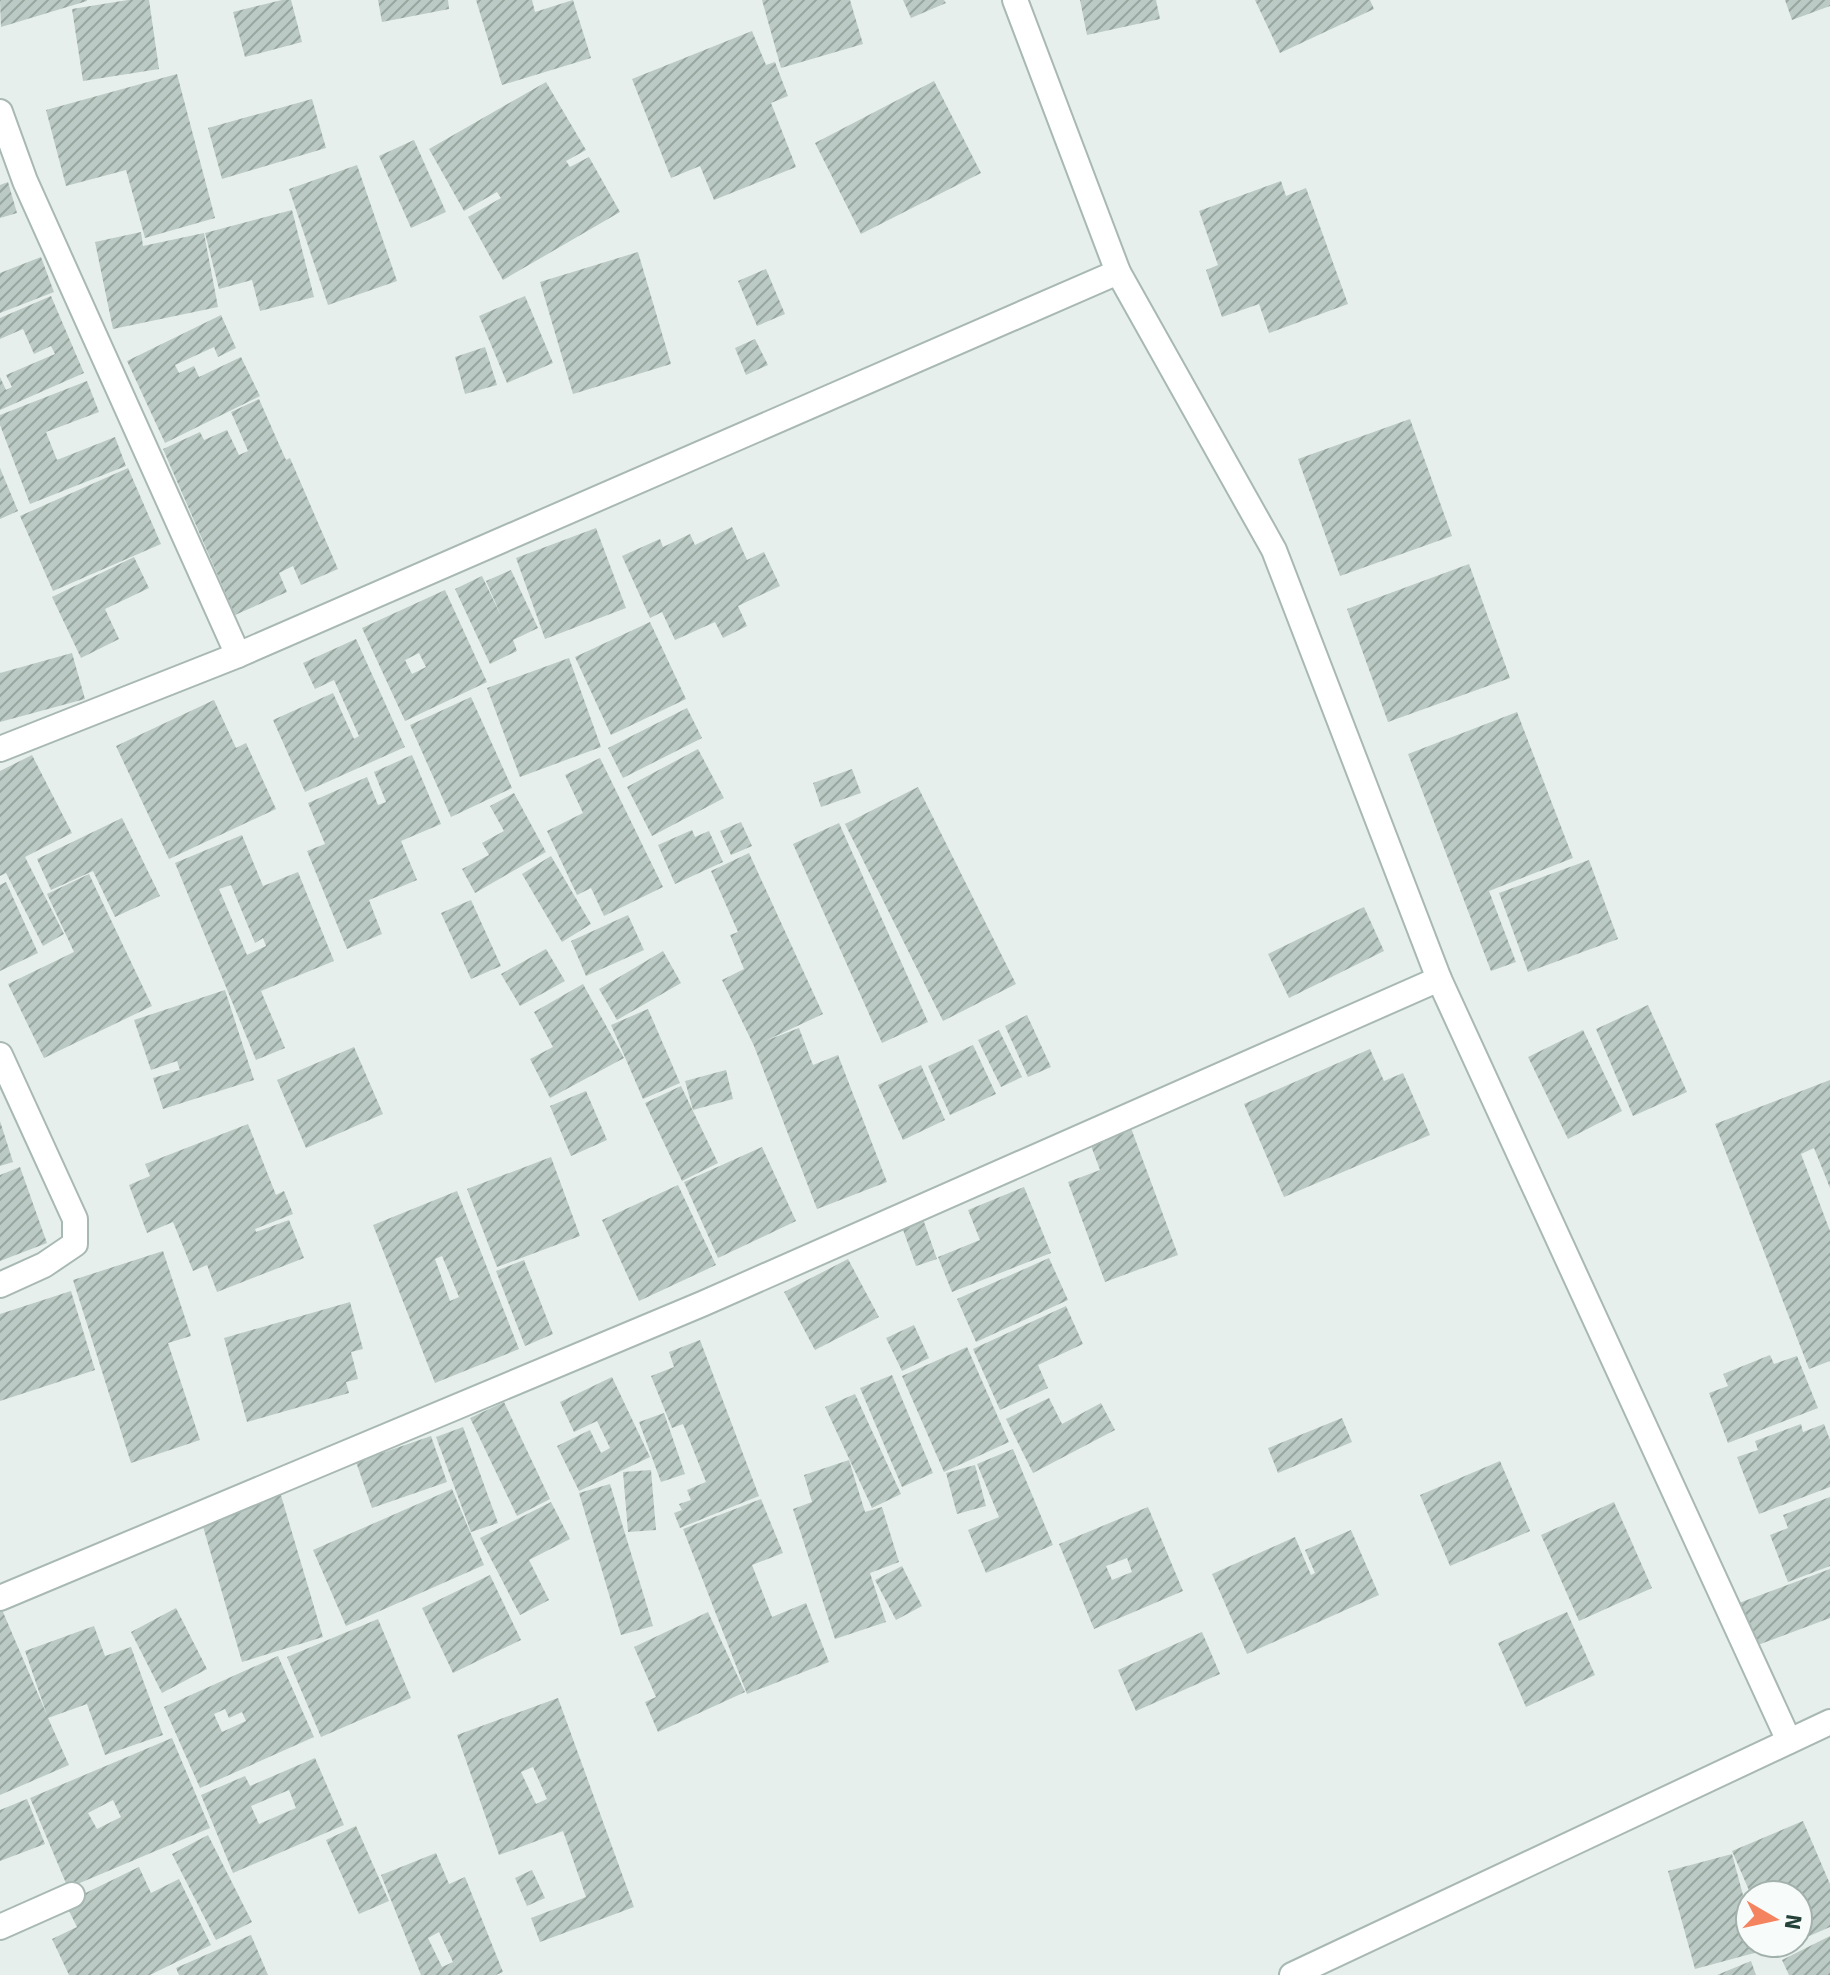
<svg xmlns="http://www.w3.org/2000/svg" width="1830" height="1975" viewBox="0 0 1830 1975" font-family="Signika,sans-serif">
  <style>
    .building { fill: url(#building-hatch); fill-rule: evenodd }
    .lines { fill: none; stroke-linecap: round; stroke-linejoin: round }
    .minor-casing { stroke: #a8b8b2; stroke-width: 28 }
    .minor { stroke: #fff; stroke-width: 24 }
  </style>
  <defs>
    <pattern id="building-hatch" width="6" height="6" patternUnits="userSpaceOnUse" patternTransform="scale(2)"><rect width="6" height="6" fill="#bbcac4"/><path d="M-1 1l2-2M0 6l6-6M5 7l2-2" fill="none" stroke="#98a6a0"/></pattern>
  </defs>
  <rect width="100%" height="100%" fill="#e6efeb"/>
  <g class="building">
    <polygon points="0,0 87,0 87,1 1,27"/>
    <polygon points="128,0 149,0 159,69 83,81 72,9"/>
    <polygon points="282,0 291,0 302,42 245,57 233,12"/>
    <polygon points="378,0 448,0 449,9 382,22"/>
    <polygon points="476,0 532,0 535,12 573,0 591,58 502,85"/>
    <polygon points="762,0 850,0 863,44 781,68"/>
    <polygon points="903,0 944,0 946,3 911,18"/>
    <polygon points="1080,0 1156,0 1160,19 1087,35"/>
    <polygon points="1255,0 1370,0 1374,9 1280,53"/>
    <polygon points="1785,0 1830,0 1830,6 1792,20"/>
    <polygon points="752,31 766,65 775,62 788,96 771,103 796,167 714,200 700,166 671,178 632,79"/>
    <polygon points="177,74 215,218 145,238 126,170 66,186 46,110"/>
    <polygon points="934,81 981,173 861,234 815,143"/>
    <polygon points="546,82 586,150 566,161 570,167 589,157 620,212 503,280 468,217 501,198 497,192 464,211 429,149"/>
    <polygon points="312,99 326,148 222,179 208,128"/>
    <polygon points="414,140 446,212 411,228 379,156"/>
    <polygon points="357,165 397,281 328,305 289,189"/>
    <polygon points="1281,181 1286,196 1306,188 1348,304 1269,333 1259,304 1222,317 1206,270 1218,265 1199,211"/>
    <polygon points="8,182 17,213 0,218 0,185"/>
    <polygon points="292,210 314,297 260,311 252,280 219,289 205,233"/>
    <polygon points="141,232 143,246 204,233 218,307 113,329 95,242"/>
    <polygon points="638,252 671,364 573,394 540,282"/>
    <polygon points="41,257 54,292 0,313 0,273"/>
    <polygon points="766,269 785,314 757,326 738,281"/>
    <polygon points="51,296 84,373 0,410 0,377 6,390 12,387 6,375 55,354 51,346 34,354 23,329 0,339 0,318"/>
    <polygon points="525,296 553,363 507,383 479,316"/>
    <polygon points="221,315 236,348 218,357 214,347 175,365 179,373 194,366 199,377 241,357 260,396 165,443 127,361"/>
    <polygon points="755,339 768,365 746,375 735,348"/>
    <polygon points="485,347 497,385 465,394 455,357"/>
    <polygon points="87,381 99,412 46,432 57,460 115,437 126,466 30,504 0,425 0,415"/>
    <polygon points="259,399 286,460 290,458 338,569 301,585 293,566 279,573 287,592 235,615 163,449 200,432 204,440 227,430 239,455 248,451 231,412"/>
    <polygon points="1410,419 1452,536 1340,576 1298,459"/>
    <polygon points="0,468 18,511 0,519"/>
    <polygon points="128,468 161,544 53,591 20,516"/>
    <polygon points="732,527 747,560 764,552 780,586 738,606 747,626 723,638 715,622 675,640 662,612 650,618 622,556 660,539 663,547 690,534 695,545"/>
    <polygon points="596,528 626,608 545,639 516,558"/>
    <polygon points="134,557 149,588 105,609 119,639 81,658 52,597"/>
    <polygon points="1469,564 1510,678 1388,722 1347,609"/>
    <polygon points="511,570 538,628 513,640 517,651 490,664 455,589 482,576 502,618 486,581"/>
    <path d="M445 590 487 682 405 721 362 628ZM419 653 426 667 412 674 405 660Z"/>
    <polygon points="650,622 686,699 611,735 575,657"/>
    <polygon points="356,639 405,747 305,792 273,720 333,693 354,739 359,736 334,680 315,689 303,663"/>
    <polygon points="72,653 85,699 0,722 0,673"/>
    <polygon points="569,658 601,747 520,777 487,688"/>
    <polygon points="471,697 512,788 451,817 410,725"/>
    <polygon points="214,700 236,748 246,743 276,809 169,859 116,746"/>
    <polygon points="687,708 702,738 623,778 608,748"/>
    <polygon points="1517,712 1573,858 1489,891 1516,962 1491,971 1408,754"/>
    <polygon points="698,749 724,798 652,836 627,787"/>
    <polygon points="32,755 72,833 25,857 64,934 43,946 6,873 0,876 0,771"/>
    <polygon points="412,755 441,824 401,841 417,880 369,900 382,934 347,949 307,851 325,844 308,803 367,777 378,805 386,802 374,772"/>
    <polygon points="600,758 663,887 604,916 591,888 577,895 547,831 583,813 565,775"/>
    <polygon points="852,769 861,793 821,807 813,783"/>
    <polygon points="918,787 1016,984 943,1021 845,824"/>
    <polygon points="514,793 546,852 475,893 462,869 489,855 482,843 504,831 490,806"/>
    <polygon points="122,818 160,896 115,917 93,871 51,890 37,859"/>
    <polygon points="741,822 752,846 731,855 720,831"/>
    <polygon points="839,823 928,1022 882,1043 793,844"/>
    <polygon points="692,830 695,837 709,831 723,862 675,884 658,845"/>
    <path d="M242 835 263 886 298 872 334 961 261 991 285 1048 256 1060 175 863ZM231 885 255 943 263 938 266 946 247 955 219 889Z"/>
    <polygon points="749,853 823,1014 765,1041 799,1028 813,1065 838,1055 887,1182 817,1209 754,1046 722,980 744,969 730,935 738,932 711,871"/>
    <polygon points="551,856 591,924 562,942 522,874"/>
    <polygon points="1589,860 1618,939 1528,972 1499,893"/>
    <polygon points="89,874 152,1006 44,1058 8,984 74,952 47,894"/>
    <polygon points="6,882 38,953 0,971 0,885"/>
    <polygon points="471,900 501,966 471,979 441,913"/>
    <polygon points="1364,907 1384,951 1289,998 1268,954"/>
    <polygon points="628,915 644,950 586,976 571,941"/>
    <polygon points="546,949 565,981 520,1006 501,974"/>
    <polygon points="663,951 681,983 617,1020 599,989"/>
    <polygon points="583,984 624,1058 550,1098 530,1059 553,1047 534,1012"/>
    <polygon points="225,990 254,1080 163,1109 153,1078 180,1070 177,1061 151,1070 134,1020"/>
    <polygon points="1648,1005 1687,1092 1633,1116 1596,1029"/>
    <polygon points="648,1009 680,1083 643,1099 611,1025"/>
    <polygon points="1027,1015 1051,1067 1028,1077 1005,1026"/>
    <polygon points="999,1030 1022,1077 1001,1087 978,1040"/>
    <polygon points="1583,1030 1622,1111 1568,1139 1528,1057"/>
    <polygon points="973,1045 996,1094 950,1115 928,1066"/>
    <polygon points="354,1047 383,1114 306,1148 277,1080"/>
    <polygon points="1370,1049 1384,1081 1403,1073 1430,1135 1284,1197 1244,1104"/>
    <polygon points="921,1065 945,1120 903,1140 878,1085"/>
    <polygon points="726,1070 733,1099 693,1110 685,1081"/>
    <polygon points="1830,1080 1830,1188 1814,1148 1801,1154 1830,1231 1830,1361 1809,1369 1715,1124"/>
    <polygon points="681,1086 718,1163 682,1181 645,1103"/>
    <polygon points="586,1091 607,1140 571,1156 550,1106"/>
    <polygon points="0,1121 13,1162 0,1166"/>
    <polygon points="248,1124 276,1195 284,1191 293,1214 255,1229 256,1232 289,1220 304,1258 217,1292 207,1265 193,1271 173,1222 147,1233 129,1185 150,1176 145,1164"/>
    <polygon points="1131,1128 1178,1255 1105,1282 1068,1182 1100,1170 1090,1143"/>
    <polygon points="762,1147 796,1221 718,1258 684,1182"/>
    <polygon points="551,1157 580,1236 497,1267 467,1189"/>
    <polygon points="20,1167 47,1243 0,1261 0,1175"/>
    <polygon points="678,1185 716,1265 639,1301 602,1220"/>
    <polygon points="1024,1187 1051,1253 952,1292 938,1257 980,1240 968,1210"/>
    <path d="M457 1191 519 1349 435 1383 373 1225ZM442 1256 459 1297 450 1301 435 1259Z"/>
    <polygon points="923,1219 937,1259 916,1266 902,1227"/>
    <polygon points="163,1251 191,1336 168,1343 200,1440 131,1463 73,1280"/>
    <polygon points="1049,1258 1068,1300 976,1342 957,1299"/>
    <polygon points="848,1259 879,1317 815,1350 784,1292"/>
    <polygon points="524,1260 553,1334 525,1346 496,1271"/>
    <polygon points="71,1291 95,1370 0,1401 0,1314"/>
    <polygon points="350,1302 363,1349 351,1352 358,1379 346,1382 349,1393 247,1422 224,1338"/>
    <polygon points="1066,1306 1083,1344 1038,1365 1048,1388 1000,1410 973,1349"/>
    <polygon points="914,1325 929,1358 902,1371 886,1338"/>
    <polygon points="700,1340 759,1496 680,1528 674,1513 682,1510 679,1504 691,1500 687,1490 706,1482 683,1424 672,1428 651,1376 674,1367 669,1352"/>
    <polygon points="967,1347 1009,1442 944,1472 902,1376"/>
    <polygon points="1770,1355 1774,1364 1797,1356 1818,1408 1728,1443 1709,1393 1728,1386 1723,1374"/>
    <polygon points="892,1375 933,1473 902,1487 860,1388"/>
    <polygon points="612,1377 650,1457 579,1491 557,1446 590,1430 601,1453 610,1448 597,1421 574,1432 560,1402"/>
    <polygon points="855,1394 901,1494 872,1508 825,1407"/>
    <polygon points="1049,1398 1062,1424 1101,1403 1115,1430 1033,1473 1006,1419"/>
    <polygon points="504,1402 550,1499 517,1516 470,1418"/>
    <polygon points="664,1413 685,1474 661,1482 639,1422"/>
    <polygon points="1342,1418 1352,1442 1278,1473 1268,1448"/>
    <polygon points="1801,1424 1803,1432 1824,1424 1830,1440 1830,1487 1759,1514 1737,1457 1758,1450 1755,1441"/>
    <polygon points="463,1427 498,1523 471,1532 436,1437"/>
    <polygon points="431,1436 447,1482 372,1508 356,1462"/>
    <polygon points="1013,1449 1053,1545 986,1573 968,1530 999,1517 977,1464"/>
    <polygon points="849,1460 865,1512 882,1507 899,1562 870,1573 886,1622 835,1639 793,1509 812,1502 804,1475"/>
    <polygon points="1500,1461 1530,1531 1450,1566 1420,1495"/>
    <polygon points="975,1465 986,1506 957,1514 946,1473"/>
    <polygon points="651,1470 656,1530 628,1532 623,1472"/>
    <polygon points="610,1484 653,1626 621,1635 579,1493"/>
    <polygon points="452,1489 484,1565 346,1626 313,1550"/>
    <polygon points="280,1492 323,1637 242,1662 200,1516"/>
    <polygon points="1830,1497 1830,1566 1788,1582 1770,1535 1788,1528 1783,1515"/>
    <polygon points="761,1499 783,1553 752,1565 772,1617 806,1603 829,1662 747,1694 683,1529"/>
    <polygon points="551,1502 570,1539 529,1560 549,1600 520,1615 480,1538"/>
    <polygon points="1614,1502 1652,1588 1579,1621 1541,1535"/>
    <path d="M1148 1507 1183 1591 1094 1629 1059 1544ZM1127 1558 1132 1572 1112 1580 1106 1566Z"/>
    <polygon points="1351,1530 1379,1595 1247,1654 1212,1574 1295,1537 1311,1575 1315,1573 1305,1550"/>
    <polygon points="902,1566 922,1606 896,1620 875,1580"/>
    <polygon points="1830,1569 1830,1618 1755,1646 1739,1603"/>
    <polygon points="490,1575 521,1640 453,1673 422,1608"/>
    <polygon points="0,1605 47,1715 25,1651 94,1626 105,1656 131,1647 163,1735 105,1755 87,1704 48,1718 69,1765 0,1795"/>
    <polygon points="176,1608 207,1669 162,1693 131,1632"/>
    <polygon points="708,1612 745,1692 658,1732 645,1702 656,1697 634,1647"/>
    <polygon points="1567,1612 1595,1675 1526,1707 1498,1643"/>
    <polygon points="378,1619 411,1698 321,1737 287,1657"/>
    <polygon points="1202,1632 1220,1674 1136,1711 1118,1670"/>
    <path d="M278 1656 314 1737 200 1788 164 1707ZM225 1709 229 1718 242 1712 246 1721 222 1732 214 1714Z"/>
    <path d="M558 1698 634 1907 540 1942 531 1918 586 1897 563 1831 499 1855 457 1735ZM533 1767 547 1799 536 1804 521 1772Z"/>
    <path d="M172 1738 210 1828 68 1888 30 1798ZM113 1800 121 1817 97 1829 88 1813Z"/>
    <path d="M315 1758 344 1825 233 1873 201 1795 245 1776 250 1786ZM289 1790 296 1808 259 1824 251 1806Z"/>
    <polygon points="27,1799 45,1844 0,1861 0,1810"/>
    <polygon points="1803,1821 1830,1884 1830,1927 1798,1941 1798,1895 1751,1895 1732,1851"/>
    <polygon points="356,1826 389,1901 359,1914 326,1840"/>
    <polygon points="208,1835 252,1922 216,1940 172,1854"/>
    <path d="M436 1853 449 1884 465 1877 503 1972 496 1975H421L381 1875ZM439 1932 453 1962 442 1967 428 1938Z"/>
    <polygon points="1732,1854 1750,1921 1750,1943 1756,1943 1758,1952 1695,1969 1668,1871"/>
    <polygon points="139,1867 151,1893 179,1879 211,1945 150,1975 69,1975 52,1939 77,1927 65,1903"/>
    <polygon points="532,1870 545,1898 527,1906 515,1878"/>
    <polygon points="251,1935 268,1975 179,1975 176,1968"/>
    <polygon points="1830,1936 1830,1975 1789,1975 1782,1960"/>
    <polygon points="1751,1961 1756,1975 1717,1975"/>
  </g>
  <g class="lines">
    <defs>
      <g id="minor">
        <polyline points="1015,0 1118,272 1274,550 1439,979 1789,1741"/>
        <polyline points="0,112 25,181 238,655"/>
        <polyline points="0,749 238,655 1118,272"/>
        <polyline points="0,1055 75,1219 75,1244 44,1265 0,1285"/>
        <polyline points="0,1598 702,1304 1439,979"/>
        <polyline points="0,1927 72,1895"/>
        <polyline points="1292,1975 1830,1722"/>
      </g>
    </defs>
    <use href="#minor" class="minor-casing"/>
    <use href="#minor" class="minor"/>
  </g>
  <g transform="translate(1774 1919) rotate(99)"><circle r="38" fill="#f7fbf9" stroke="#a3b1ad" stroke-width="2"/>
  <path d="M0-6L14 30L0 20L-14 30Z" fill="#f4845f"/>
  <text y="-12" font-size="22" font-weight="bold" text-anchor="middle" fill="#24423a">N</text>
  </g>
</svg>
